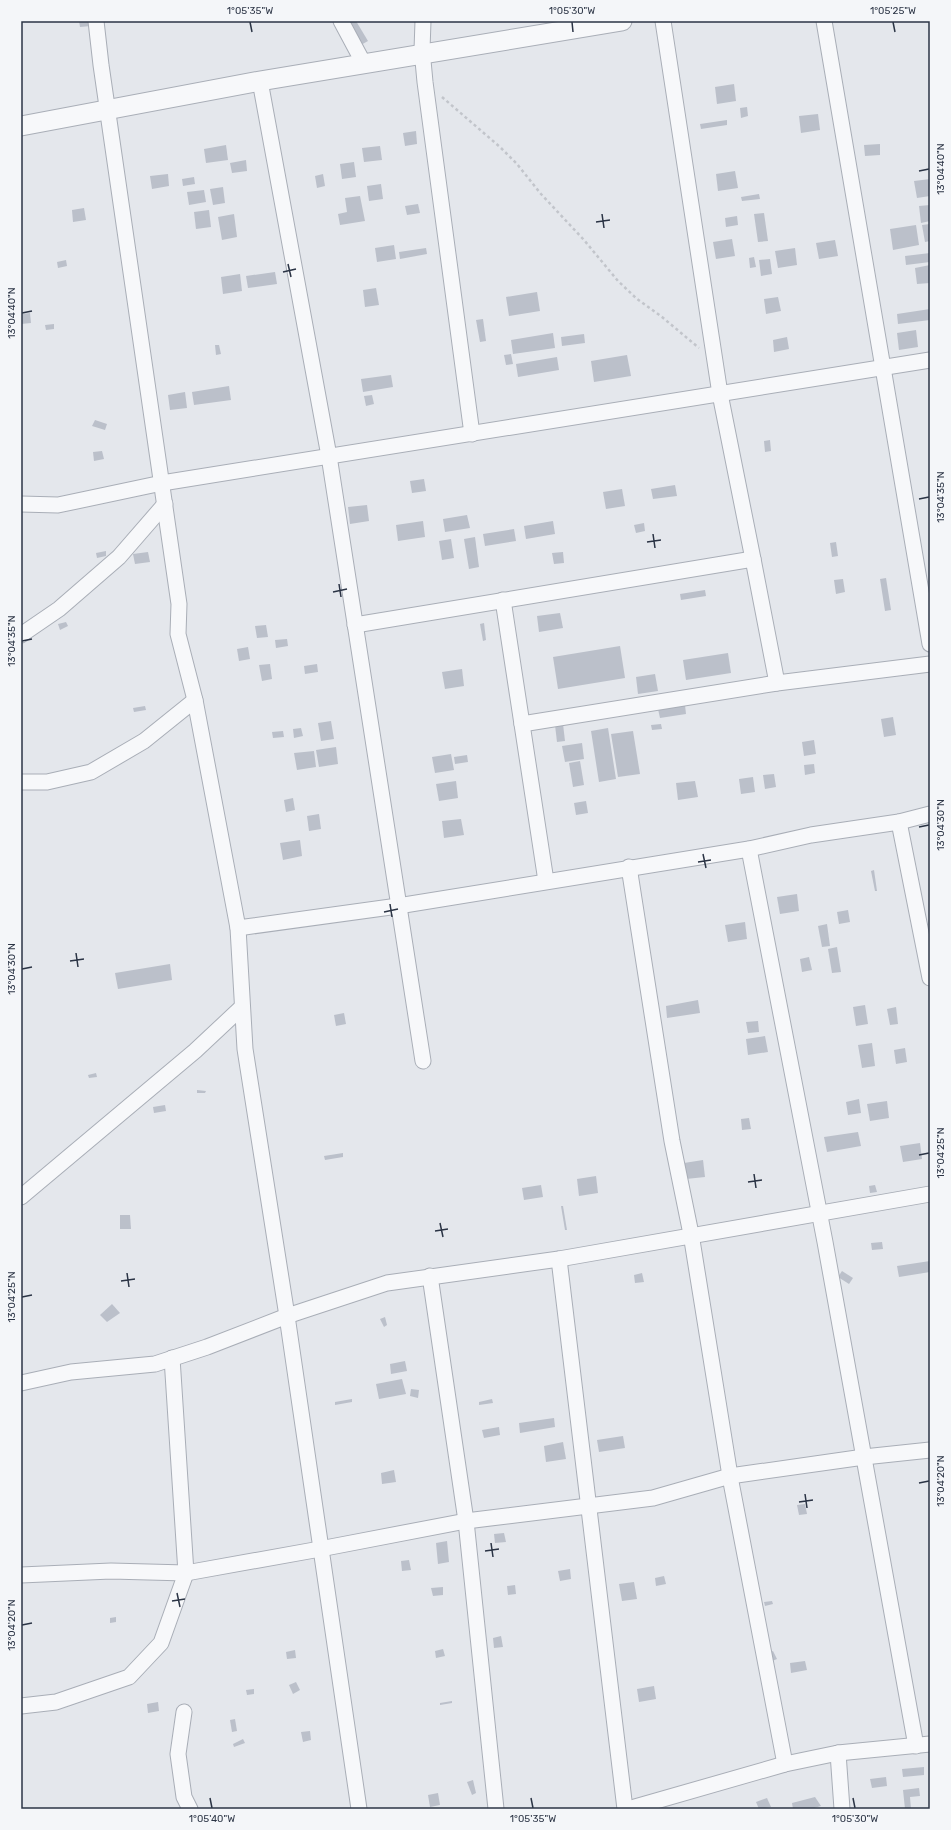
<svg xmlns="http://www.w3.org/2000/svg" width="951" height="1830" viewBox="0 0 951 1830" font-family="Rubik,sans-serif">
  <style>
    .building { fill: #bbc0ca }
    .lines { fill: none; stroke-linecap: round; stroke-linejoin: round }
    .minor-casing { stroke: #a9aeb7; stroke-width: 17 }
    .tertiary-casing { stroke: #a9aeb7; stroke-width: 21 }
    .path { stroke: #c2c5cb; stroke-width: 2.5; stroke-dasharray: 3 3; stroke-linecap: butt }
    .minor { stroke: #f7f8fa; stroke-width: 15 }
    .tertiary { stroke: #f7f8fa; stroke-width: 19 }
    .ticks { fill: none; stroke: #2b3445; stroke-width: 1.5 }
    .neatline { fill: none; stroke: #2b3445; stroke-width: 1.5 }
    .ticks-label { font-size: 10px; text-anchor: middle; fill: #2b3445 }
  </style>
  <rect width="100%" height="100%" fill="#e4e7ec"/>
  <g class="building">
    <polygon points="79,21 90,21 91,26 80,27"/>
    <polygon points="345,21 356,21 368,41 359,46"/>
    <polygon points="734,84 736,101 717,104 715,87"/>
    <polygon points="747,107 748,116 741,118 740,108"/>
    <polygon points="818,114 820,130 801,133 799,116"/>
    <polygon points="727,120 727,125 701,129 700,124"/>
    <polygon points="416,131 417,144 405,146 403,133"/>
    <polygon points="880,144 880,155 865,156 864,145"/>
    <polygon points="226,145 228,160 206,163 204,149"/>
    <polygon points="380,146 382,160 364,162 362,148"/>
    <polygon points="246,160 247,171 232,173 230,163"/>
    <polygon points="354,162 356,177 342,179 340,164"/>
    <polygon points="735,171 738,188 718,191 716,174"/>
    <polygon points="168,174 169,186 152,189 150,176"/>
    <polygon points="323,174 325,186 317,188 315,176"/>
    <polygon points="194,177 195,184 183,186 182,179"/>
    <polygon points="930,179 930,196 917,198 914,181"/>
    <polygon points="381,184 383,199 369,201 367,186"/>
    <polygon points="223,187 225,203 213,205 210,189"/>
    <polygon points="204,190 206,202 189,205 187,192"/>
    <polygon points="759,194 760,199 742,201 741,197"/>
    <polygon points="360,196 365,221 340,225 338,214 347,212 345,198"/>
    <polygon points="418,204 420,213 407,215 405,206"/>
    <polygon points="930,205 930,221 921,223 919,206"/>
    <polygon points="84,208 86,220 73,222 72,210"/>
    <polygon points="209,210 211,227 196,229 194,212"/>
    <polygon points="764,213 768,241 758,242 754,214"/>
    <polygon points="234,214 237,237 222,240 218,217"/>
    <polygon points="737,216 738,225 726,227 725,218"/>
    <polygon points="930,224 930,241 925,242 922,225"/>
    <polygon points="916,225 919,245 893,250 890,229"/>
    <polygon points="732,239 735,256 716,259 713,242"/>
    <polygon points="835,240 838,256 819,259 816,243"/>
    <polygon points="394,245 396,259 377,262 375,248"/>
    <polygon points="426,248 427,254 400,259 399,252"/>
    <polygon points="795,248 797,265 778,268 775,251"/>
    <polygon points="930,253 930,262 906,265 905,256"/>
    <polygon points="754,257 756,267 750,268 749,258"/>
    <polygon points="770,259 772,274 761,276 759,260"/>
    <polygon points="66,260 67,266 58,268 57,262"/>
    <polygon points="930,265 930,283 917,284 915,268"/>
    <polygon points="275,272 277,284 248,288 246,276"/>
    <polygon points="240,274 242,291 223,294 221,277"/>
    <polygon points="376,288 379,305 365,307 363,290"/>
    <polygon points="537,292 540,311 509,316 506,297"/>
    <polygon points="778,297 781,311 766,314 764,299"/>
    <polygon points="930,309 930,320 898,324 897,314"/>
    <polygon points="30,313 31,323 21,324 21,314"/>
    <polygon points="483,319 486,341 480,342 476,320"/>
    <polygon points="54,324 54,329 46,330 45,325"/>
    <polygon points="916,330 918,347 899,350 897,333"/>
    <polygon points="553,333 555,348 513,354 511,340"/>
    <polygon points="584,334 585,343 562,346 561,337"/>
    <polygon points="787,337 789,349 774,352 773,340"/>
    <polygon points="215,345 219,345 221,354 216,355"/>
    <polygon points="511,354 513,364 506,365 504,355"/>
    <polygon points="627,355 631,376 594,382 591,361"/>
    <polygon points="557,357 559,370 518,377 516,364"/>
    <polygon points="391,375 393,387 363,392 361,379"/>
    <polygon points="229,386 231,400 194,405 192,392"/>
    <polygon points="185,392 187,408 170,410 168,395"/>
    <polygon points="372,395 374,404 366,406 364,396"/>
    <polygon points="95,420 107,424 105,430 92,426"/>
    <polygon points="770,440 771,451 765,452 764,441"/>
    <polygon points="102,451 104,459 94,461 93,452"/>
    <polygon points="424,479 426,491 412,493 410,481"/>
    <polygon points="675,485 677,496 653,499 651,489"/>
    <polygon points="622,489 625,506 606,509 603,492"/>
    <polygon points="367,505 369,521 350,524 348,507"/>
    <polygon points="467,515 470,528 445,532 443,519"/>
    <polygon points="423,521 425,537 398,541 396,525"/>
    <polygon points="553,521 555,534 526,539 524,526"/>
    <polygon points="644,523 645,531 636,533 634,525"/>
    <polygon points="514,529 516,541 485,546 483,534"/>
    <polygon points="475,537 479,567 469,569 464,539"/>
    <polygon points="451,539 454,558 442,560 439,541"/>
    <polygon points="836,542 838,556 832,557 830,543"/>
    <polygon points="106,551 106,556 97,558 96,553"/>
    <polygon points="148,552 150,562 135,564 133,554"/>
    <polygon points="563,552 564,563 554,564 552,553"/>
    <polygon points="886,578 891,610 885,611 880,579"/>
    <polygon points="843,579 845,592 836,594 834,580"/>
    <polygon points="705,590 706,596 681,600 680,594"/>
    <polygon points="560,613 563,628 539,632 537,616"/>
    <polygon points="66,622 68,626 60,630 58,624"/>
    <polygon points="484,623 486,640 483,641 480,624"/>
    <polygon points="266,625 268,637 257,638 255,626"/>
    <polygon points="287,639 288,646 276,648 275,640"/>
    <polygon points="620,646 625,678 558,689 553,657"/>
    <polygon points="248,647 250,659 239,661 237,649"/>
    <polygon points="728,653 731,673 686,680 683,660"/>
    <polygon points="270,664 272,679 262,681 259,665"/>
    <polygon points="317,664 318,672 305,674 304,666"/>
    <polygon points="462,669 464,686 445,689 442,672"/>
    <polygon points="655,674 658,691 638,694 636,677"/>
    <polygon points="685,705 686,714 660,718 658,709"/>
    <polygon points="145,706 146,710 134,712 133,708"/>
    <polygon points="893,717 896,735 884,737 881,719"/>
    <polygon points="331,721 334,739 321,741 318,723"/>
    <polygon points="563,724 565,741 557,742 555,725"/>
    <polygon points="661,724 662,729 652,730 651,725"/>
    <polygon points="301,728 303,736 294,738 293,729"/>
    <polygon points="608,728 616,779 599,782 591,731"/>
    <polygon points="283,731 284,737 273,738 272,732"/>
    <polygon points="633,731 640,774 618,777 611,734"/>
    <polygon points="814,740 816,754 804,756 802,742"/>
    <polygon points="582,743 584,759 565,762 562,746"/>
    <polygon points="336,747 338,764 319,767 316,750"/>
    <polygon points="314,751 316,767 297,770 294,753"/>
    <polygon points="451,754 454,770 435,773 432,757"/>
    <polygon points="467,755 468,762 455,764 454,757"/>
    <polygon points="580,761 584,785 573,787 569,763"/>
    <polygon points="814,764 815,773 805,775 804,765"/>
    <polygon points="774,774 776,787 765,789 763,775"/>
    <polygon points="753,777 755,792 741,794 739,779"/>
    <polygon points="456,781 458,798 439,801 436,784"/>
    <polygon points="695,781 698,797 678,800 676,783"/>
    <polygon points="293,798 295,810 286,812 284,800"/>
    <polygon points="586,801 588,813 576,815 574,803"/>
    <polygon points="319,814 321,829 309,831 307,816"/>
    <polygon points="461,819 464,835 444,838 442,821"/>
    <polygon points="300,840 302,856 283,860 280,843"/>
    <polygon points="874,870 877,891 875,891 871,871"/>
    <polygon points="797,894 799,911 780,914 777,897"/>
    <polygon points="848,910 850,922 839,924 837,912"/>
    <polygon points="745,922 747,939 728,942 725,925"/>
    <polygon points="827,924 830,946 822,947 818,926"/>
    <polygon points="837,947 841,972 832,973 828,949"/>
    <polygon points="809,957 812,970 802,972 800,959"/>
    <polygon points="170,964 172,980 118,989 115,973"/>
    <polygon points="698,1000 700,1013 667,1018 666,1006"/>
    <polygon points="865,1005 868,1024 856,1026 853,1007"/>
    <polygon points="896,1007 898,1024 890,1025 887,1009"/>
    <polygon points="344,1013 346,1024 336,1026 334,1015"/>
    <polygon points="758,1021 759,1032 748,1033 746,1022"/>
    <polygon points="765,1036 768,1052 748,1055 746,1039"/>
    <polygon points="872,1043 875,1066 862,1068 858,1045"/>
    <polygon points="905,1048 907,1062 896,1064 894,1050"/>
    <polygon points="96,1073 97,1077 89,1078 88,1075"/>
    <polygon points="197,1090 206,1091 205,1093 197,1093"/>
    <polygon points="859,1099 861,1113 848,1115 846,1102"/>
    <polygon points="887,1101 889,1118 870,1121 867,1104"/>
    <polygon points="165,1105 166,1111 154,1113 153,1107"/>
    <polygon points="749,1118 751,1129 742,1130 741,1119"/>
    <polygon points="858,1132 861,1146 827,1152 824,1137"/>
    <polygon points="920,1143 922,1159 903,1162 900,1146"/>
    <polygon points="343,1153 343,1157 325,1160 324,1156"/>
    <polygon points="703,1160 705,1177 686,1179 684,1163"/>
    <polygon points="596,1176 598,1193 579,1196 577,1179"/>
    <polygon points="541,1185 543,1197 524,1200 522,1188"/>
    <polygon points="875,1185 877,1192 870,1193 869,1186"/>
    <polygon points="561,1206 563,1206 567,1230 565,1230"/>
    <polygon points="120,1215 130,1215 131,1229 120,1229"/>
    <polygon points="882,1242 883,1249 872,1250 871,1243"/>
    <polygon points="930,1261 930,1272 899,1277 897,1266"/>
    <polygon points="842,1271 853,1278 849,1284 838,1277"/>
    <polygon points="642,1273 644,1282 635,1283 634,1275"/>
    <polygon points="112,1304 120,1313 107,1322 100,1315"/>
    <polygon points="385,1317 387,1325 384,1327 380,1319"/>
    <polygon points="405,1361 407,1371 391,1374 390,1364"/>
    <polygon points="402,1379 406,1394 379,1399 376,1384"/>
    <polygon points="411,1389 419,1390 418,1398 410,1396"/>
    <polygon points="352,1399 352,1402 335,1405 335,1402"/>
    <polygon points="492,1399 493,1403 479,1405 479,1402"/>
    <polygon points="554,1418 555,1427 520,1433 519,1423"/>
    <polygon points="499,1427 500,1435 484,1438 482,1430"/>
    <polygon points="623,1436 625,1448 599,1452 597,1440"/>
    <polygon points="563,1442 566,1459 546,1462 544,1446"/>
    <polygon points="394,1470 396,1482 382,1484 381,1473"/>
    <polygon points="805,1504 807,1514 799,1515 797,1505"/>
    <polygon points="504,1533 506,1542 495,1543 494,1534"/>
    <polygon points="447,1541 449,1562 438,1564 436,1543"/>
    <polygon points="409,1560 411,1570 402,1571 401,1561"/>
    <polygon points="570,1569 571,1579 560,1581 558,1571"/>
    <polygon points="664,1576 666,1584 656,1586 655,1578"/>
    <polygon points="634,1582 637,1599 622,1601 619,1584"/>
    <polygon points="515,1585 516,1594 508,1595 507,1586"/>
    <polygon points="443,1587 443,1595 433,1596 431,1588"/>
    <polygon points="772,1601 773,1604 765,1606 764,1602"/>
    <polygon points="116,1617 116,1622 110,1623 110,1618"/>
    <polygon points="501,1636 503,1647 494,1648 493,1638"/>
    <polygon points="443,1649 445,1656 436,1658 435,1651"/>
    <polygon points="295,1650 296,1658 287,1659 286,1652"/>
    <polygon points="773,1651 777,1659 772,1661 768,1653"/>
    <polygon points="805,1661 807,1670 791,1673 790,1663"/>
    <polygon points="296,1682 300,1690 293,1694 289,1685"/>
    <polygon points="654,1686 656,1699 639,1702 637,1689"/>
    <polygon points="254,1689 254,1694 247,1695 246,1690"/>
    <polygon points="452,1701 452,1703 440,1705 440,1703"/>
    <polygon points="158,1702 159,1711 148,1713 147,1704"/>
    <polygon points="235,1719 237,1731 232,1732 230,1720"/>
    <polygon points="310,1731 311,1740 303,1742 301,1732"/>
    <polygon points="243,1739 245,1743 234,1747 233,1744"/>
    <polygon points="924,1767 924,1775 903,1777 902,1769"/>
    <polygon points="886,1777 887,1786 872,1788 870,1779"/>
    <polygon points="473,1780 476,1793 472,1795 467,1782"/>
    <polygon points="919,1788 920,1796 910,1797 911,1809 905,1809 903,1790"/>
    <polygon points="438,1793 440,1805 430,1807 428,1795"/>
    <polygon points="815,1797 821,1806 811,1809 793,1809 792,1803"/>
    <polygon points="767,1798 771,1807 759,1809 756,1802"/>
  </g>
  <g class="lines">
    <defs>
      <g id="minor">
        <polyline points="96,21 101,65 179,604 178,634 195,700 238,928 245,1049 287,1316 359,1809"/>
        <polyline points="341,21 364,64"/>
        <polyline points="423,21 422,50 425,82 472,434"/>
        <polyline points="663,21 720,394 753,559 777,683"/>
        <polyline points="824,21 930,644"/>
        <polyline points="260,81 329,456 423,1061"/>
        <polyline points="21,504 58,505 162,483 930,360"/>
        <polyline points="503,600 546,881"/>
        <polyline points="355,625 753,559"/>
        <polyline points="21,635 59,609 119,557 165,504"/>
        <polyline points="522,724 777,683 930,664"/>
        <polyline points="21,782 47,782 91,772 144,741 195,700"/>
        <polyline points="899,822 930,978"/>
        <polyline points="749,849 825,1242 916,1746"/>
        <polyline points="629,867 672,1141 691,1234 731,1482 785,1764"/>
        <polyline points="238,928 398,906 749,849 811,835 899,822 930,814"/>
        <polyline points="21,1197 195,1051 242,1007"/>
        <polyline points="559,1259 625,1809"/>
        <polyline points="430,1276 466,1521 496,1809"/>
        <polyline points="21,1383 71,1372 155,1364 207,1347 287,1316 387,1283 559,1259 930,1194"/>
        <polyline points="21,1575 111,1571 186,1573 320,1549 466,1521 653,1498 730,1476 864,1457 930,1450"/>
        <polyline points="21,1706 56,1702 129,1677 161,1643 186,1573 172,1358"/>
        <polyline points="184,1712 178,1754 184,1797 190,1809"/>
        <polyline points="838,1753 842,1809"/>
        <polyline points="628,1809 785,1764 838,1753 930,1744"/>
      </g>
      <polyline id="tertiary" points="21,126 260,81 622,21"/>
    </defs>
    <use href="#minor" class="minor-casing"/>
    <use href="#tertiary" class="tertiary-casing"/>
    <polyline class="path" points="442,97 500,147 517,164 541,194 584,240 618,281 637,299 662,317 699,348"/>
    <use href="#minor" class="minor"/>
    <use href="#tertiary" class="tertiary"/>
  </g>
  <path class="ticks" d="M250 22 252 32M572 22 573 32M893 22 895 32M919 171 929 169M602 214 604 228M596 222 610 220M288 264 291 277M283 272 296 269M22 313 32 311M919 499 929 497M653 534 655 548M647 542 661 540M339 584 341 597M333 592 347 589M22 641 32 639M919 827 929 825M703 854 706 868M698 862 711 860M390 904 392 917M384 912 398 909M76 953 78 967M70 961 84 959M22 969 32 967M919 1155 929 1153M754 1174 756 1188M748 1182 762 1180M440 1223 443 1237M435 1231 448 1229M127 1273 129 1287M121 1281 135 1279M22 1297 32 1295M919 1483 929 1481M805 1494 807 1508M799 1502 813 1500M491 1543 493 1557M485 1551 499 1549M177 1593 180 1607M172 1601 185 1599M22 1625 32 1623M210 1798 212 1808M531 1798 533 1808M853 1798 855 1808"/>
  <rect width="951" height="1830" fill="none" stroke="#f4f6f9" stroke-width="44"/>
  <rect x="22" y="22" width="907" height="1786" class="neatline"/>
  <g class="ticks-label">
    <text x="250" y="14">1°05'35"W</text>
    <text x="572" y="14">1°05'30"W</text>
    <text x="893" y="14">1°05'25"W</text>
    <text transform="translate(940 169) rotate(-90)" y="4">13°04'40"N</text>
    <text transform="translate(11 313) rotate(-90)" y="4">13°04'40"N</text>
    <text transform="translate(940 497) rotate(-90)" y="4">13°04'35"N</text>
    <text transform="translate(11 641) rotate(-90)" y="4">13°04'35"N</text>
    <text transform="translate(940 825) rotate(-90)" y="4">13°04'30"N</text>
    <text transform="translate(11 969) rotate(-90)" y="4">13°04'30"N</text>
    <text transform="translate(940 1153) rotate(-90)" y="4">13°04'25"N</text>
    <text transform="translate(11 1297) rotate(-90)" y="4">13°04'25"N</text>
    <text transform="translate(940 1481) rotate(-90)" y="4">13°04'20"N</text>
    <text transform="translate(11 1625) rotate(-90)" y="4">13°04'20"N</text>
    <text x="212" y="1822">1°05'40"W</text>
    <text x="533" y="1822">1°05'35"W</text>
    <text x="855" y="1822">1°05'30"W</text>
  </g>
</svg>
